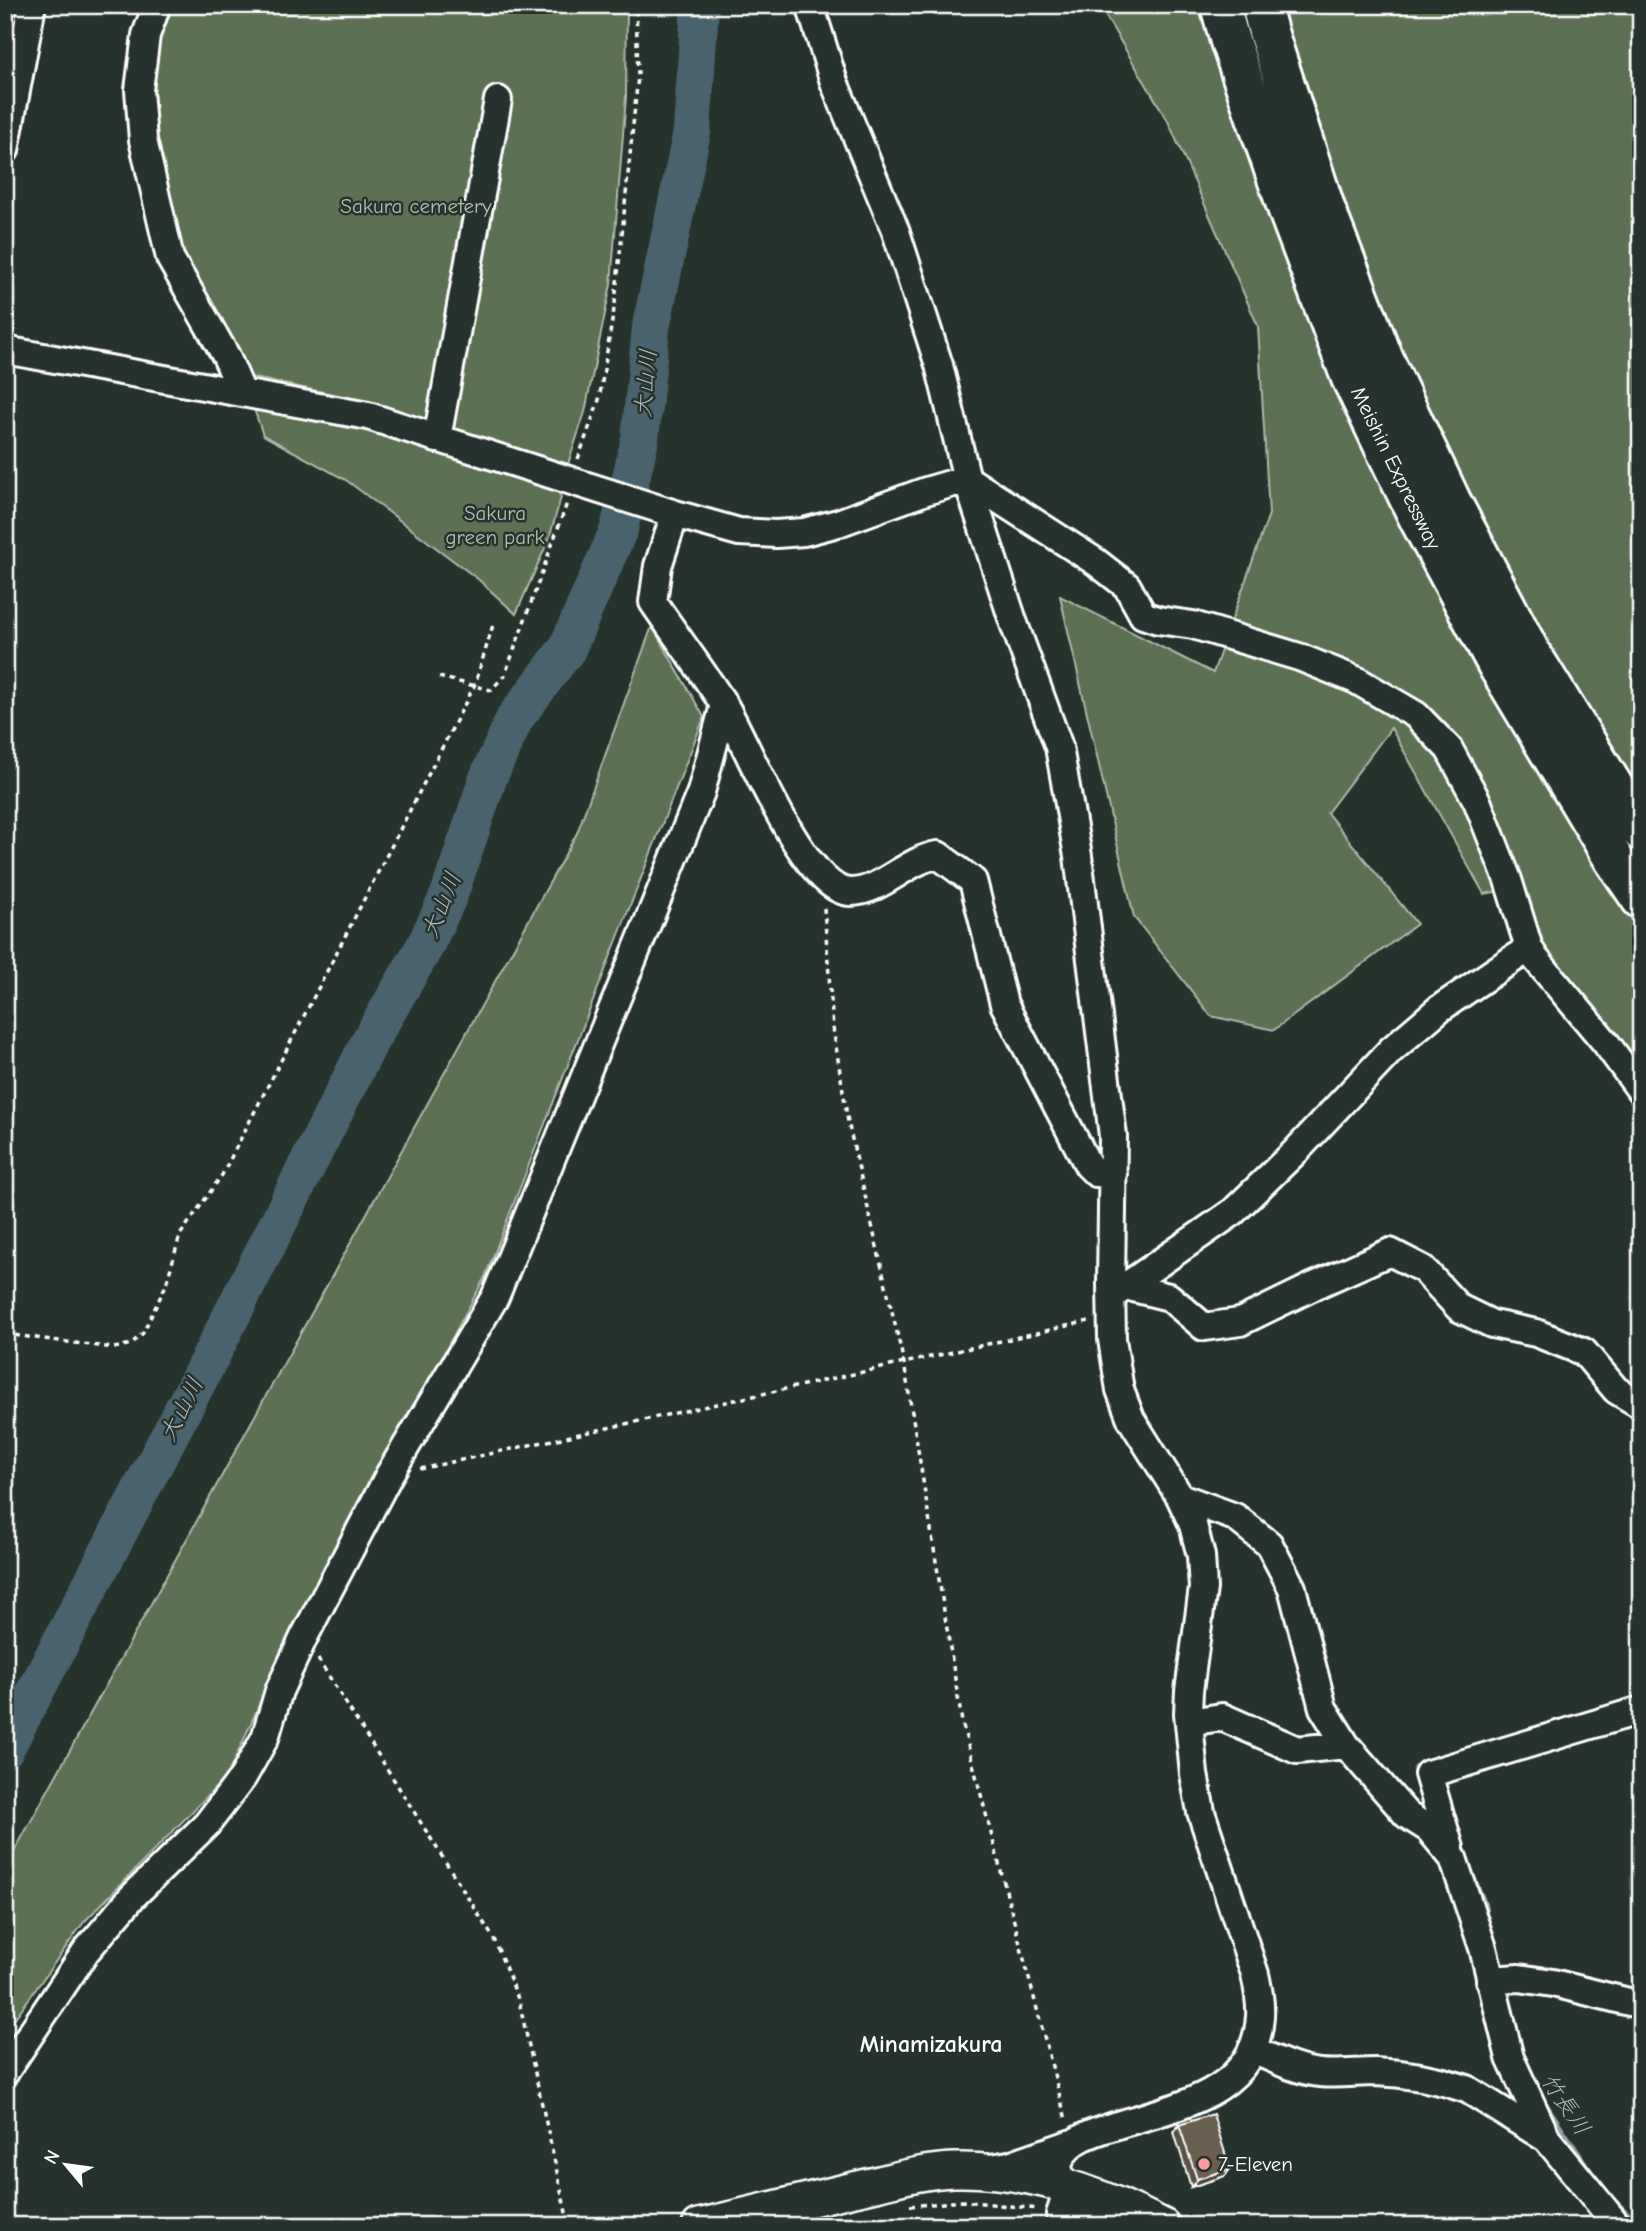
<svg xmlns="http://www.w3.org/2000/svg" width="1646" height="2231" viewBox="0 0 1646 2231" font-family="'Comic Neue','Klee One',sans-serif">
	<style>
		.green { fill: #5b7053; stroke: #adb8a9; stroke-width: 2 }
		.lines { fill: none; stroke-linecap: round; stroke-linejoin: round }
		.stream { stroke: #92a2a8; stroke-width: 6 }
		.river { stroke: #49646e; stroke-width: 38 }
		.minor-casing { stroke: #fff; stroke-width: 32 }
		.major-casing { stroke: #fff; stroke-width: 38 }
		.highway-casing { stroke: #fff; stroke-width: 44 }
		.path { stroke: #fff; stroke-width: 3.5; stroke-dasharray: 5 5; stroke-linecap: butt }
		.minor { stroke: #26332d; stroke-width: 26 }
		.major { stroke: #26332d; stroke-width: 33 }
		.highway { stroke: #26332d; stroke-width: 38 }
		.wall { fill: #595245; stroke: #fff; stroke-width: 2 }
		.shaded-wall { fill: #484238; stroke: #fff; stroke-width: 2 }
		.building { fill: #675f50; stroke: #fff; stroke-width: 2 }
		.poi-dot { fill: #ff9aa2; stroke: #26332d; stroke-width: 2.5 }
		.labels { text-anchor: middle; stroke-width: 5; stroke-linejoin: round; paint-order: stroke }
		.park-label { font-size: 21px; fill: #b5bfb2; stroke: #26332d }
		.street-label { font-size: 21px; fill: #fff; stroke: #26332d }
		.poi-label { font-size: 21px; fill: #fff; stroke: #26332d; text-anchor: start }
		.water-label { font-size: 23px; font-style: italic; fill: #adb9be; stroke: #26332d }
		.quarter-label { font-size: 24px; font-weight: bold; fill: #fff; stroke: #26332d }
	</style>
	<rect width="100%" height="100%" fill="#26332d"/>
	<filter id="ink" filterUnits="userSpaceOnUse"><feTurbulence type="fractalNoise" baseFrequency=".0143" numOctaves="2"/><feDisplacementMap in="SourceGraphic" scale="14" xChannelSelector="R" yChannelSelector="G"/><feConvolveMatrix kernelMatrix="1 2 1 2 8 2 1 2 1" color-interpolation-filters="sRGB"/></filter>
	<g filter="url(#ink)">
		<path class="green" d="M168,5h459l-1,92 -15,187 -26,128 -17,52 -206,-64 -112,-23 -72,-124 -19,-101 -8,-54 5,-55z
			M1099,5h542v1071l-101,-127 -21,-61 -35,6 -93,-166 -64,85 90,111 -143,106 -63,-14 -77,-99 -74,-321 153,77 56,-159 -11,-188 -90,-205z
			M254,409l111,18 188,59 8,11 -12,42 -33,75 -37,-34 -133,-100 -83,-45z
			M652,626l52,91 -219,560 -205,381 -52,117 -144,147 -79,110v-164l572,-1035z"/>
		<g class="lines">
			<path class="stream" d="M1471,1873l13,30 3,20
				M1543,2101l50,75
				M1614,2201l26,25"/>
			<path class="river" d="M5,1749l207,-395 159,-315 54,-93 24,-51 39,-117 27,-60 52,-69 52,-120 21,-90 11,-112 41,-195 8,-127"/>
			<g class="minor-casing">
				<path id="minor" d="M157,5l-11,30 -7,55 4,50 27,118 56,98 16,37
					M810,5l24,77 62,150 43,133 28,114 46,142 46,126 19,109 35,280 -2,148 1,55 4,26 4,25 11,29 49,78 13,28 8,31 2,32 -14,103 -1,22 6,61 7,38 54,162c3,14 6,28 5,42 -4,79 -86,91 -146,110 -18,6 -39,11 -50,27 -12,18 -1,20 1,35 1,8 -2,18 -5,26l33,12
					M5,150l27,-145
					M5,350l363,66 307,98 64,18 37,2 28,-2 34,-9 88,-32 41,-12 129,83 31,24 16,29 15,5 35,5 106,32 57,23 60,35 33,34 28,52 31,79 21,68 6,10 71,85 35,48
					M437,439l61,-339
					M675,514l-17,52 -5,36c23,34 48,67 70,101 23,37 81,189 128,189 30,0 57,-33 87,-37l35,26 31,123 84,161 8,8 17,1
					M1125,1286l44,11 35,30 36,-5 74,-36 76,-34 33,17 36,39 33,16 44,9 48,19 32,38 25,15
					M1116,1293l117,-81 63,-61 95,-101 48,-41 90,-61
					M1180,1497l55,20 34,27 23,44 31,120 23,37 61,70 22,14 24,29 30,90 27,110 37,81 71,87
					M1189,1722l33,-5 75,33 49,-5
					M1450,1848l-22,-74 213,-64
					M1490,1980l29,-2 34,5 88,22
					M1253,2050c21,9 44,21 67,23 18,2 37,-1 55,-1 32,1 62,7 92,17l80,50
					M5,2072l81,-121 46,-54 75,-73 36,-47 22,-39 14,-47 25,-54 85,-162 106,-178 206,-505 23,-87
					M990,2168l19,-3 63,-22"/>
			</g>
			<g class="major-casing">
				<path id="major" d="M699,2226c52,-12 103,-25 155,-37 33,-7 66,-18 100,-19 72,-2 145,23 209,56"/>
			</g>
			<g class="highway-casing">
				<path id="highway" d="M1220,5l10,36 60,175 61,162 68,141 80,149 114,190 28,41
					M1261,5l7,27 58,179 58,149 67,141 78,149 112,181"/>
			</g>
			<path class="path" d="M578,459l21,-59 16,-97 23,-227 -2,-71
				M439,677l52,13 14,-15 62,-172
				M824,908l9,120 15,94 56,241 58,359 104,398
				M5,1334l109,14 17,-4 12,-11 23,-48 14,-50 42,-60 253,-491 18,-59
				M420,1469l484,-106 185,-42
				M318,1659l176,280 25,62 50,225
				M910,2206l53,-5 75,8"/>
			<use href="#minor" class="minor"/>
			<use href="#major" class="major"/>
			<use href="#highway" class="highway"/>
		</g>
		<path class="wall" d="M1179,2125l51,44 -5,7 -34,11 -17,-55z"/>
		<path class="shaded-wall" d="M1230,2169l-5,7 -34,11 6,-8z"/>
		<path class="building" d="M1213,2114l17,55 -33,10 -18,-54z"/>
	</g>
	<circle class="poi-dot" cx="1204" cy="2164" r="7"/>
	<g class="labels">
		<g class="park-label">
			<text x="416" y="213">Sakura cemetery</text>
			<text x="495" y="520">Sakura<tspan x="495" dy="24">green park</tspan></text>
		</g>
		<g class="street-label">
			<text transform="translate(1396 468) rotate(64)" y="7">Meishin Expressway</text>
		</g>
		<g class="poi-label">
			<text x="1218" y="2171">7-Eleven</text>
		</g>
		<g class="water-label">
			<text transform="translate(645 383) rotate(-85)" y="8">大山川</text>
			<text transform="translate(441 905) rotate(-68)" y="8">大山川</text>
			<text transform="translate(181 1409) rotate(-63)" y="8">大山川</text>
			<text transform="translate(1566 2104) rotate(56)" y="8">竹長川</text>
		</g>
		<g class="quarter-label">
			<text x="931" y="2052">Minamizakura</text>
		</g>
	</g>
	<rect width="1646" height="2231" fill="none" stroke="#26332d" stroke-width="28"/>
	<rect x="14" y="14" width="1618" height="2203" fill="none" stroke="#fff" stroke-width="2.5" filter="url(#ink)"/>
	<g transform="translate(66 2165) rotate(299)" stroke="#26332d" stroke-width="5" paint-order="stroke">
	<path d="M0-5L12 26L0 18L-12 26Z" fill="#ffffff"/>
	<text y="-10" font-size="19" font-weight="bold" text-anchor="middle" fill="#ffffff">N</text>
	</g>
</svg>
